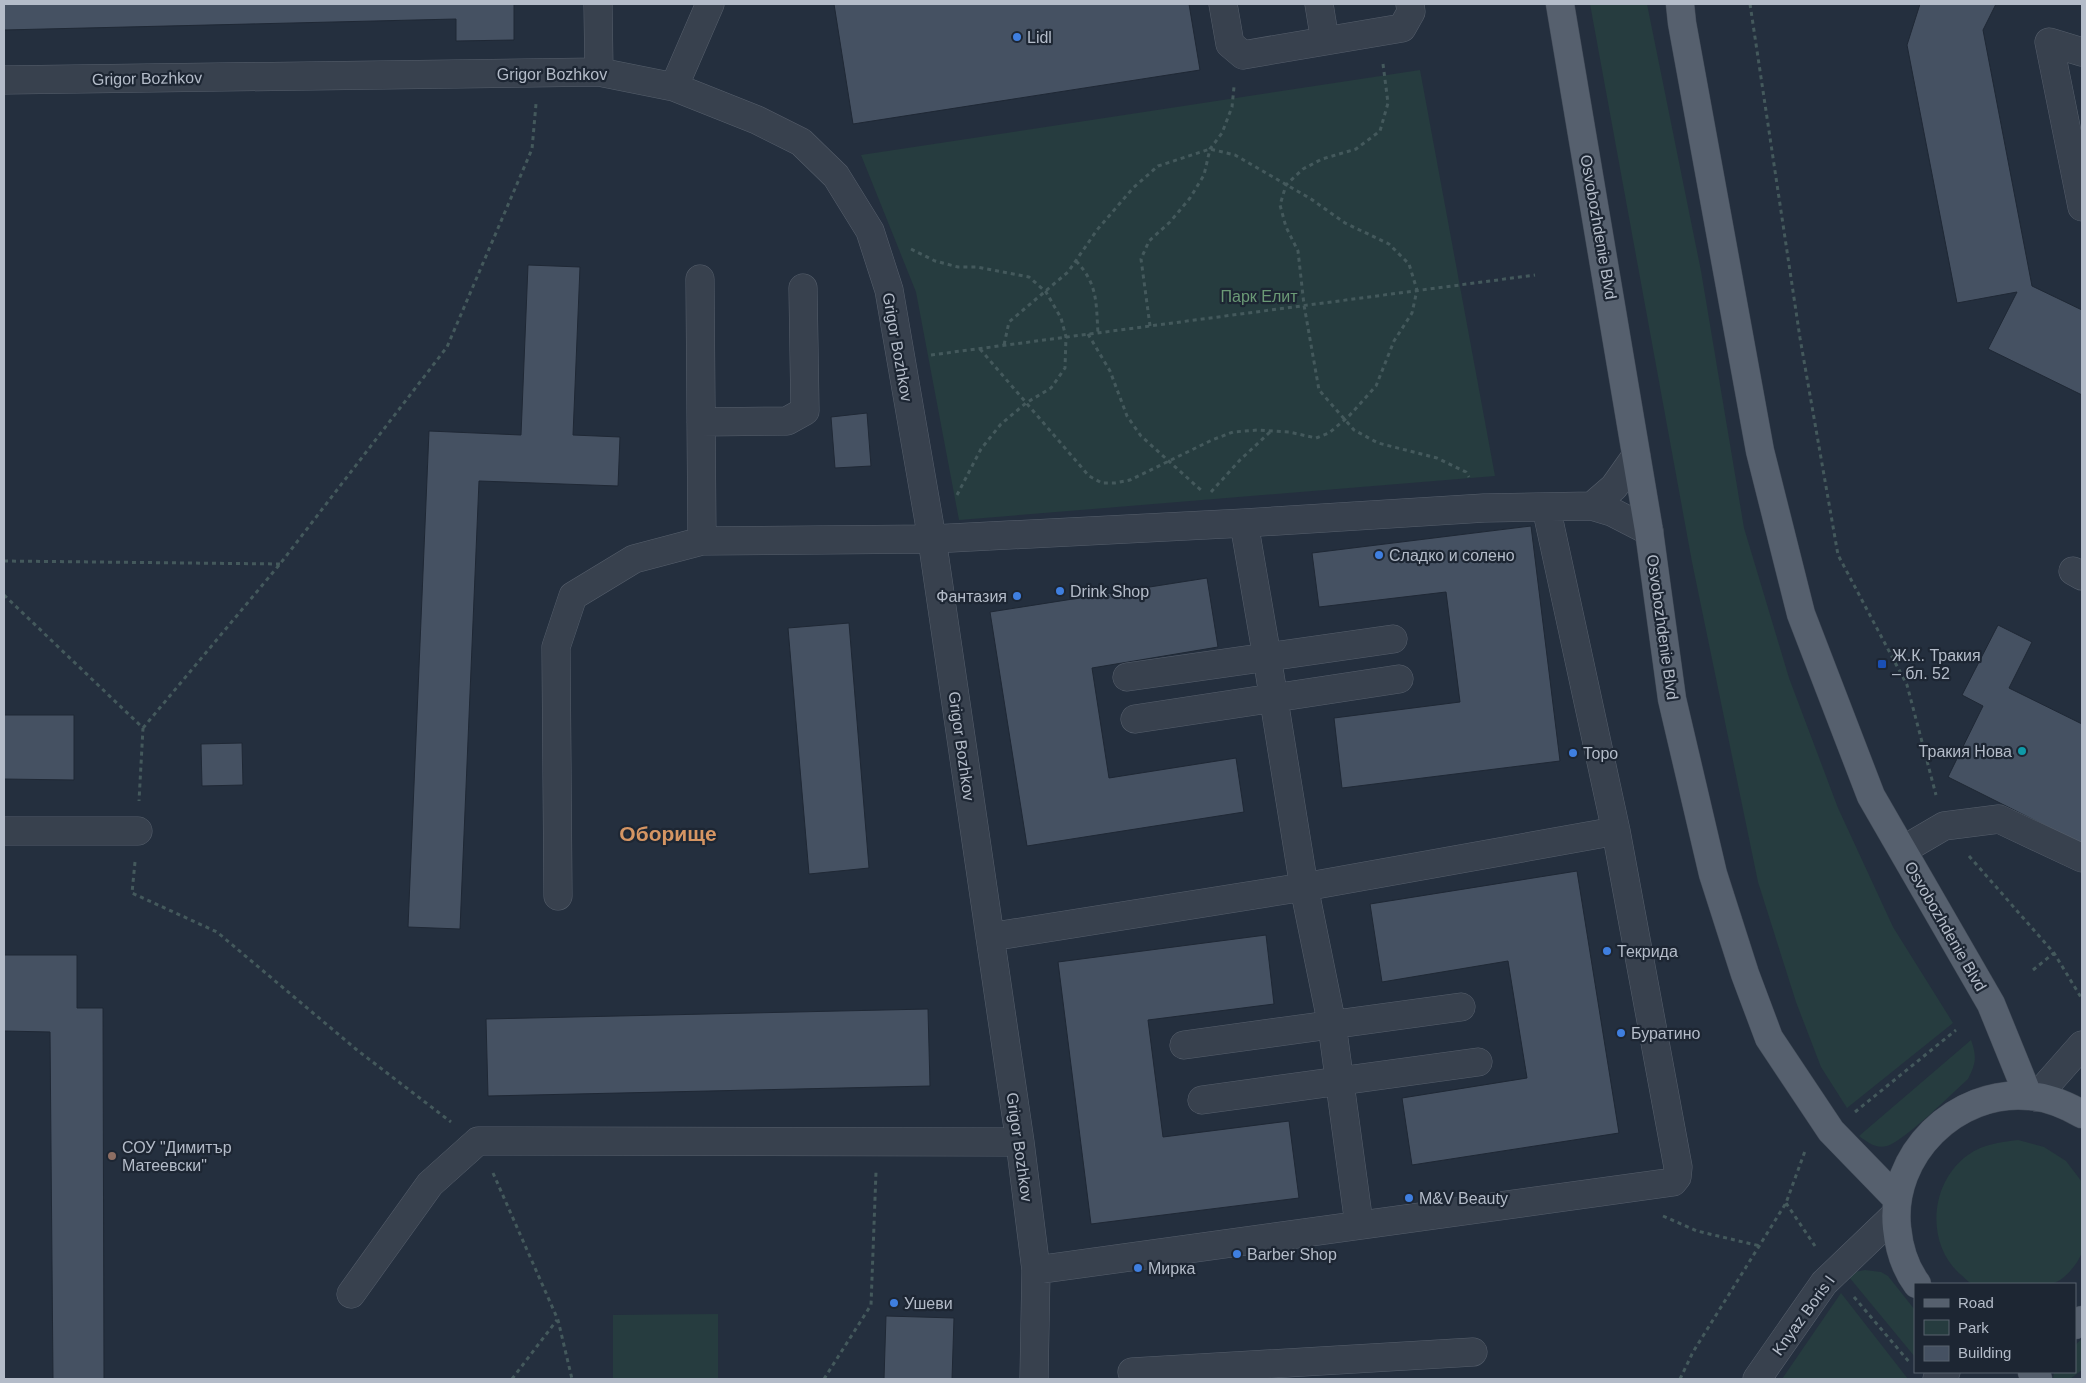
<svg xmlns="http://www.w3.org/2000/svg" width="2086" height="1383" viewBox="0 0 2086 1383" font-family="Helvetica,sans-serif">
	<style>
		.green { fill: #263c3f }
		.building { fill: #455162; stroke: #1f2835 }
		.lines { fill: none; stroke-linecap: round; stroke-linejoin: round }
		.minor-casing { stroke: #565f6c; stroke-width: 29 }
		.major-casing { stroke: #414a57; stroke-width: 29 }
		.path { stroke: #44595c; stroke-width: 3; stroke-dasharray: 4 4; stroke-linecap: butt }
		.minor { stroke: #38414e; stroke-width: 28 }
		.major { stroke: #56606e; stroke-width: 28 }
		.shop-dot { fill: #3f7fe0; stroke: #1d2633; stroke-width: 2 }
		.transit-dot { fill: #1a4fb4; stroke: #1d2633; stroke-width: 2 }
		.culture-dot { fill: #0f9aa8; stroke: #1d2633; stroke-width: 2 }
		.education-dot { fill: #8d6e63; stroke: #1d2633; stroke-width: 2 }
		.labels { text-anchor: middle; stroke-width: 4.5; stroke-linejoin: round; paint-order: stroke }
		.poi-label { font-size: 16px; fill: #b4bcc9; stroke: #1d2633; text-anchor: start }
		.street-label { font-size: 16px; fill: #b4bcc9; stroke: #1d2633 }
		.park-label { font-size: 16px; fill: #6b9a76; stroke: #1d2633 }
		.district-label { font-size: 21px; font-weight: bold; fill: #d59563; stroke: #1d2633 }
	</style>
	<rect width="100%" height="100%" fill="#242f3e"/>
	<path class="green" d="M1590,4h57l54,267 43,257 45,150 49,130 55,119 60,96 -106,85 -26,-41 -25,-65 -38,-120 -66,-320z
		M1420,70l75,406 -536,44 -43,-228 -55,-137z
		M1971,1040c6,17 5,23 -3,39 -17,15 -62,61 -81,67 -11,3 -20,-4 -28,-10z
		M2018,1140l26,7 22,14 16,21v70c-4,12 -18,29 -31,32 -6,2 -15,0 -22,0 -12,0 -49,3 -57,0 -4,-2 -8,-7 -12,-10 -35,-31 -30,-92 8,-119 15,-11 33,-13 50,-15z
		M1865,1270l16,2 7,4 27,34v47l-66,-80 6,-5z
		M1841,1293l67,86h-126z
		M718,1314v65h-105v-64z
		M2082,1339v31l-12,9h-17l1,-7h21v-27z"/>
	<path class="building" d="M4,4h510v36l-58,1v-22l-452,11z
		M834,4h355l11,66 -347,54z
		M1920,4h76l-13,26 49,256 50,24v85l-94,-46 29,-57 -60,11 -50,-258z
		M528,265l52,2 -7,168 47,2 -2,49 -139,-5 -19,448 -52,-2 21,-496 92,4z
		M867,413l4,53 -36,2 -4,-51z
		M1531,526l29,235 -218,27 -8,-70 126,-16 -14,-110 -127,15 -7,-54z
		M1207,578l11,69 -126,21 17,110 127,-20 8,54 -217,34 -37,-234z
		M849,623l20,245 -60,6 -21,-246z
		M1998,625l34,17 -23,46 73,36v120l-134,-67 35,-71 -21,-11z
		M4,715h70v65l-70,-1z
		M242,743l1,42 -41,1 -1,-42z
		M1577,871l42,262 -207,32 -10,-67 125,-20 -19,-117 -126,21 -12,-78z
		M1266,935l8,69 -126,16 15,117 126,-16 10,77 -208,26 -33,-262z
		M4,955h73v53h26l1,371h-51l-3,-347 -46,-1z
		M928,1009l2,77 -442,10 -2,-77z
		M886,1316l68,2 -2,61h-68z"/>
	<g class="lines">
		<g class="minor-casing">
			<path id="minor" d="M598,4l1,68
				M1223,4l7,40 13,11 159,-27 9,-16 -1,-8
				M1319,4l6,37
				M2082,52l-33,-10 33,165
				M4,80l595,-8 75,15 83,33 44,22 35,34 34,55 19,59 43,249 88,603 16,128 -2,109
				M674,87l36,-83
				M700,279l2,262
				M701,422l86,-1 18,-10 -2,-123
				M1592,506l22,-19 22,-31
				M1244,523l23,134 37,230 28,138 27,199
				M2073,571l9,5
				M1127,677l266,-38
				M1135,719l264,-40
				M4,831h134
				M1903,850l41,-24 55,-7 83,39
				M558,896l-2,-249 17,-51 61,-37 68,-18 230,-2 312,-16 240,-15 108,-2 20,6 37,19
				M990,937l314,-50 312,-56
				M1184,1045l277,-38
				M2036,1097l46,-52
				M1202,1100l276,-38
				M1036,1270l637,-88 4,-5 1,-10 -62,-336 -70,-324
				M351,1294l79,-110 48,-43 542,1
				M1132,1372l341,-20
				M1757,1379l67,-96 72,-69
				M1937,1379l9,-7"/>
		</g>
		<g class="major-casing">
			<path id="major" d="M1560,4l89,527 23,168 41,175 32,100 24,64 62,93 66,68
				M1680,4l2,19 78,428 41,163 70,182 120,208 37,91
				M1917,1284c-12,-16 -18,-36 -20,-56 -8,-73 59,-139 132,-132 19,1 37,9 53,18
				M2075,1325l7,-5
				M2032,1372l6,7"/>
		</g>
		<path class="path" d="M1750,4l50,334 38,217 69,130 29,110
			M1383,64l5,39 -8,28 -24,18 -34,10 -19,10 -17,16 -6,20 6,22 12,24 6,54 15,85 35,40 24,13 59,15 29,14 3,5
			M911,249l24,12 23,6h19l52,10 17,15 15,26 5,19 -1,31 -14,20 -25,15 -25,21 -20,25 -24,46
			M1076,261c22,23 20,42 22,72
			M1150,326l-9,-67 8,-18 21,-19 20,-24 14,-23 6,-26 12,-16 10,-26 2,-20
			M1088,334l22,37 17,45 14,20 62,56
			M980,349l109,127 13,7h13l15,-3 82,-40 21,-8 25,-2 31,2 27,6 13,-5 20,-17 27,-30 18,-45 18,-28 5,-23 -8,-26 -20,-20 -44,-21 -34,-24 -76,-44 -25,-6 -52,17 -25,22 -36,42 -29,42 -59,50 -5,23
			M931,355l604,-80
			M1211,492l29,-32 30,-28
			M4,561l276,3
			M4,595l139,133 -4,73
			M143,728l137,-164 167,-217 85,-198 4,-45
			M1969,856l85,97 28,46
			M135,862l-3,31 85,39 140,118 94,72
			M2033,970l21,-17
			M1855,1112l101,-82
			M493,1173l65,147 14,59
			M1786,1203l29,43
			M1663,1216l34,15 63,15
			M1854,1297l56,66
			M512,1379l45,-59
			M824,1379l47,-74 5,-133
			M1680,1379l13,-27 93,-149 19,-52"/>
		<use href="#minor" class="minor"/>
		<use href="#major" class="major"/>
	</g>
	<g class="shop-dot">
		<circle cx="1017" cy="37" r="5"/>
		<circle cx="1379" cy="555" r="5"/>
		<circle cx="1060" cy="591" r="5"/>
		<circle cx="1017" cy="596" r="5"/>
		<circle cx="1573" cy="753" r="5"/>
		<circle cx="1607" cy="951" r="5"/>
		<circle cx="1621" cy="1033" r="5"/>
		<circle cx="1409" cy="1198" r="5"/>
		<circle cx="1237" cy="1254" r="5"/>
		<circle cx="1138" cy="1268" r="5"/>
		<circle cx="894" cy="1303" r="5"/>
	</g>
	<rect class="transit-dot" x="1877" y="659" width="10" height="10" rx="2.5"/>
	<circle class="culture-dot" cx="2022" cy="751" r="5"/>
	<circle class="education-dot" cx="112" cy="1156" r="5"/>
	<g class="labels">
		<g class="poi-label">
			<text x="1027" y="43">Lidl</text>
			<text x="1389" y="561">Сладко и солено</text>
			<text x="1070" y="597">Drink Shop</text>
			<text x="1007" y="602" text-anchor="end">Фантазия</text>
			<text x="1892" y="661">Ж.К. Тракия<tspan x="1892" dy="18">– бл. 52</tspan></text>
			<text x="2012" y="757" text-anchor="end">Тракия Нова</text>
			<text x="1583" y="759">Торо</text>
			<text x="1617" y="957">Текрида</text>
			<text x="1631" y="1039">Буратино</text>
			<text x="122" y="1153">СОУ "Димитър<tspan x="122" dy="18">Матеевски"</tspan></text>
			<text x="1419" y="1204">M&amp;V Beauty</text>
			<text x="1247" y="1260">Barber Shop</text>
			<text x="1148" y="1274">Мирка</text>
			<text x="904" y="1309">Ушеви</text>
		</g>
		<g class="street-label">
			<text x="552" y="80">Grigor Bozhkov</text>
			<text transform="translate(147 78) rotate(-1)" y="6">Grigor Bozhkov</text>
			<text transform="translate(1599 227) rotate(80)" y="6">Osvobozhdenie Blvd</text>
			<text transform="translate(898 347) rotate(80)" y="6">Grigor Bozhkov</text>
			<text transform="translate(1663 627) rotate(82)" y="6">Osvobozhdenie Blvd</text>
			<text transform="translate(962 746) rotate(82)" y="6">Grigor Bozhkov</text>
			<text transform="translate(1946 926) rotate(60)" y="6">Osvobozhdenie Blvd</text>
			<text transform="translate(1020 1147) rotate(82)" y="6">Grigor Bozhkov</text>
			<text transform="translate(1803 1315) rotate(-54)" y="6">Knyaz Boris I</text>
		</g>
		<g class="park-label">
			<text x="1259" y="302">Парк Елит</text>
		</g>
		<g class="district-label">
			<text x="668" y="841">Оборище</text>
		</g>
	</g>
	<rect width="2086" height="1383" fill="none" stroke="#b4bcc9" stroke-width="10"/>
	<rect x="1914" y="1283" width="162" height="90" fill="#1d2633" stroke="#59626f"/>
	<rect x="1924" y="1299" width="25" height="8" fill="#56606e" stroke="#59626f"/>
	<text x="1958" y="1308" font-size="15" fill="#b4bcc9">Road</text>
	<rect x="1924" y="1320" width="25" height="15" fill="#263c3f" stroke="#59626f"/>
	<text x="1958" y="1333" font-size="15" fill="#b4bcc9">Park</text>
	<rect x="1924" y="1346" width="25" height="15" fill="#455162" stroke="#59626f"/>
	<text x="1958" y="1358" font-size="15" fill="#b4bcc9">Building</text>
</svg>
